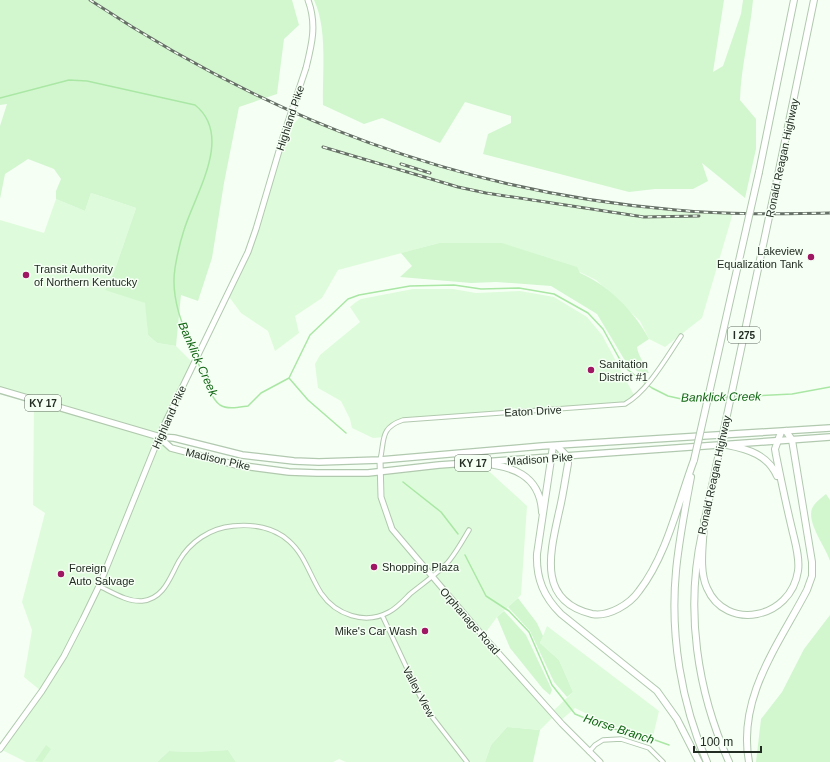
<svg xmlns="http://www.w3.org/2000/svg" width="830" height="762" viewBox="0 0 830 762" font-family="Helvetica,sans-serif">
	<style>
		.built { fill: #defcdb }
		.green { fill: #d2f7cf }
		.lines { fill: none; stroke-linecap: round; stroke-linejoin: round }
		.stream { stroke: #aae7a5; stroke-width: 1.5 }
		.street-casing { stroke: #b1c9af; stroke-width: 5.5 }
		.secondary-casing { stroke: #b1c9af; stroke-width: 7 }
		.primary-casing { stroke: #b1c9af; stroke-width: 8 }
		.highway-casing { stroke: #b1c9af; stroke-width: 8 }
		.street { stroke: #fff; stroke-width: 3.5 }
		.secondary { stroke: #fff; stroke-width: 5 }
		.primary { stroke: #fff; stroke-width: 5.5 }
		.highway { stroke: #fff; stroke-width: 6 }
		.rail-casing { stroke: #677066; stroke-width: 3 }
		.rail { stroke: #f5fff4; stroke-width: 1.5; stroke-dasharray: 4.5; stroke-linecap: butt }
		.secondary-bridge-casing { stroke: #b1c9af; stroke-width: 7; stroke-linecap: butt }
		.highway-bridge-casing { stroke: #b1c9af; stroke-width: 8; stroke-linecap: butt }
		.secondary-bridge { stroke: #fff; stroke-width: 5 }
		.highway-bridge { stroke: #fff; stroke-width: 6 }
		.poi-dot { fill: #9f1663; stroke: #f5fff4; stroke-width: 1.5 }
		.labels { text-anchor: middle; stroke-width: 3; stroke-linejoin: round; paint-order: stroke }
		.shield { fill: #f5fff4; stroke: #626b61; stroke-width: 1 }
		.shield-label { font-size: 10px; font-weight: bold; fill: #232c22 }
		.street-label { font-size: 11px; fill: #232c22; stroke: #f5fff4 }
		.poi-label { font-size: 11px; fill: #232c22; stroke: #f5fff4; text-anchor: start }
		.water-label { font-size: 12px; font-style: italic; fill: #106512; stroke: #f5fff4 }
	</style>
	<rect width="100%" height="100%" fill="#f5fff4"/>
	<path class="built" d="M300,117l109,40 90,26 52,11 79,12 103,7 -31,105 -37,29 -16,-8 -9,-18 -44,-41 -41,-20 -116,-17 -101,27 -16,28 -27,18 4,17 -24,18 -7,-20 -27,-18 -14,-19 21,-42 36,-118z
		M91,193l45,15 -22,64 -9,17 41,14 2,32 9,8 19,3 18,18 -34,73 11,11 89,21 107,4 113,-10 47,43 -6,89 -24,22 -14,19 69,76 21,-20 -14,-32 -19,-17 7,-17 112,85 -6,25 -44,-11 -34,-17 -15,13 -5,-6 -15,15 -33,-3 -16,18 -6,17h-139l-7,-3 -6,3h-97l-8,-12 -35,2 -24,-1 -12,11h-131l-26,-13 41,-58 -17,-14 8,-47 -10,-28 23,-89 -12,-8 1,-104 -34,-11v-170l44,13 12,-34 29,12z
		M413,289h40l23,4 44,-2 34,6 33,20 15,18 33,62 -10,7 -229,18 -12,15 -11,1 -21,-10 -2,-9 -9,-18 -23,-13 -3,-24 5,-9 40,-33 -10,-15 6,-5 5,-3z"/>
	<path class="green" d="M0,0h292l7,25 -15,14 -7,55 -38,13 -15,76 -12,75 -14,43 -17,-6 -5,51 -19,-3 -9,-8 -3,-32 -40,-13 9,-18 22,-64 -45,-15 -6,18 -29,-12v-8l5,-12 -7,-10 -26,-10 -23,15 -5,25v-73l7,-22 -7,1z
		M314,0h410l-11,72 10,-6 18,-52 2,-14h10c-3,34 -12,66 -13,100l16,19v30l-11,49 -43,-35 6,18 -15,8h-38l-26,3 -146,-38 5,-20 23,-11v-7l-46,-14 -25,41 -58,-25 -18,6 -41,-19c-1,-31 5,-76 -9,-105z
		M439,243h63l75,24 3,6c28,12 55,39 69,66l-12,8c1,9 8,17 12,26h-10l-15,-14 -27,-45 -46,-28 -55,-4 -25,1 -71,-6 12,-11 -11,-13z
		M826,494l4,6v61c-4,-14 -27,-42 -16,-56 3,-4 8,-8 12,-11z
		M518,598l19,25 6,13 -3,7 19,17 14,32 -6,5 -13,-15 -24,-51 -22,-24z
		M504,611l22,24 26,55 -2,5 -7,-6 -33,-41 -13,-31z
		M830,615v147h-74l5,-43 21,-27 22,-43z
		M507,727l33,3 -7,32h-48l6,-17z
		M46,745l5,4 -9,13 -7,-1z
		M228,750l8,12h-79l12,-11 24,1z"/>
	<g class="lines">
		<path class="stream" d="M0,98l69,-18 18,1 108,24c39,31 0,89 -11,125 -4,12 -7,26 -9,38 -5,32 9,61 21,88
			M197,360c5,12 13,38 23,45 8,5 20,2 28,1l13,-13 28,-15 21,-43 38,-36 11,-4 51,-9 44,-1 27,4 38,-1 35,6 34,19 15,16 16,29 9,12 24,18 16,8 18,4 19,-1
			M289,378l19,22 38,33
			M733,397l59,-3 38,-7
			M711,398l18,-1
			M403,482l38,30 17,22
			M465,555l21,41 23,15 20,21 23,53 23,29 34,14 29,6 31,11"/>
		<g class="street-casing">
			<path id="street" d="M380,460c5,-19 -1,-32 23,-40l222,-16c23,-13 41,-46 56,-68
				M99,586c13,6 28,16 43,15 22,-2 28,-24 37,-40 11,-19 31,-33 54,-35 19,-2 41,1 56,15 16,14 21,35 32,52 15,22 44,32 68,19 8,-4 15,-12 21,-18 12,-10 30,-22 39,-33 8,-10 14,-21 20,-31
				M382,615l44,94 41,53
				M589,752l6,-7 8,-5 18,-1 28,9 14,14"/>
		</g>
		<g class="secondary-casing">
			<path id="secondary" d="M306,68c6,-24 11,-44 2,-68
				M380,460l1,37 11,32 91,107 79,88 38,38
				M0,749l42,-58 22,-35 19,-37 16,-33 65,-161 84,-173 8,-23 28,-95"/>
		</g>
		<g class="primary-casing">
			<path id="primary" d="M0,390l160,47 14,1 68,17 52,6 25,1 61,-2 162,-14 288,-18
				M160,438l11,10 65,17 53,7 28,1h51l71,-8 391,-28"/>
		</g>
		<g class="highway-casing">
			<path id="highway" d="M779,170l35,-170
				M759,172l35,-172
				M727,445c21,4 41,10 50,31
				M553,446l-16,108c-1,25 7,43 24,60l96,77 20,28 22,43
				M557,446l11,11v7c-3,16 -5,32 -9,48 -9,41 -22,89 33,102 17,3 38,-10 47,-23 28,-36 39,-88 55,-131
				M480,463c31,3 60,11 62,49
				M691,477c-6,32 -12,62 -15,94 -6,64 5,132 31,191
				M704,521c0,21 -6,47 3,67 19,44 84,31 91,-17 2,-13 -3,-29 -6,-42 -6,-25 -11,-49 -16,-74l-1,-6 6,-17
				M704,524l5,-24
				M702,533c-17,77 -5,158 27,229
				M749,762c-12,-65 30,-118 58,-172l5,-14v-14l-20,-122 -6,-9"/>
		</g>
		<use href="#street" class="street"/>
		<use href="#secondary" class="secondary"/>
		<use href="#primary" class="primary"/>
		<use href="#highway" class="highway"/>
		<g class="rail-casing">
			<path id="rail" d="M90,0c180,119 370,192 586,210 52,5 103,4 154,3
				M323,147l135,40 28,6 158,24 55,-1
				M401,164l29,9"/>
		</g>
		<use href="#rail" class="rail"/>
		<g class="secondary-bridge-casing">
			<path id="secondary-bridge" d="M284,134l22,-66"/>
		</g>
		<g class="highway-bridge-casing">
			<path id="highway-bridge" d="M694,460l65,-288
				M709,500l70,-330"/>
		</g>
		<use href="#secondary-bridge" class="secondary-bridge"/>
		<use href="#highway-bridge" class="highway-bridge"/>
	</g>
	<g class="poi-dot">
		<circle cx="811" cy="257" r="4"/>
		<circle cx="26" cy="275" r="4"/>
		<circle cx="591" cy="370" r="4"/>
		<circle cx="374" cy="567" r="4"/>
		<circle cx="61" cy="574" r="4"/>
		<circle cx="425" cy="631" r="4"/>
	</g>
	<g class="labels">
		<g class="shield">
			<rect x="728" y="327" width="32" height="16" rx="3"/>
			<rect x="25" y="395" width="36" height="16" rx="3"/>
			<rect x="455" y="455" width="36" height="16" rx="3"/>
		</g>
		<g class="shield-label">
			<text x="744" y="339">I 275</text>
			<text x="43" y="407">KY 17</text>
			<text x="473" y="467">KY 17</text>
		</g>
		<g class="street-label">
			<text transform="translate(290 118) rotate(-72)" y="4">Highland Pike</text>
			<text transform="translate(782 158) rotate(-78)" y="4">Ronald Reagan Highway</text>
			<text transform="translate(533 411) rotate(-3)" y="4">Eaton Drive</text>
			<text transform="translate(169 417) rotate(-66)" y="4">Highland Pike</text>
			<text transform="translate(218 459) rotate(13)" y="4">Madison Pike</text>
			<text transform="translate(540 459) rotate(-4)" y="4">Madison Pike</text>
			<text transform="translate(714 475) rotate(-78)" y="4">Ronald Reagan Highway</text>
			<text transform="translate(470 621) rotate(49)" y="4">Orphanage Road</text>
			<text transform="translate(419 692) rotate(62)" y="4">Valley View</text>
		</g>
		<g class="poi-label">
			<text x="803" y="255" text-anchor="end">Lakeview<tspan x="803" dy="13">Equalization Tank</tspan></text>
			<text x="34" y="273">Transit Authority<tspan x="34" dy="13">of Northern Kentucky</tspan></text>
			<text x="599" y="368">Sanitation<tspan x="599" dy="13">District #1</tspan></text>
			<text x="382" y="571">Shopping Plaza</text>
			<text x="69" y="572">Foreign<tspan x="69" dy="13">Auto Salvage</tspan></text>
			<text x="417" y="635" text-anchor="end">Mike's Car Wash</text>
		</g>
		<g class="water-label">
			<text transform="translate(198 359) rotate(66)" y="4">Banklick Creek</text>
			<text transform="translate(721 397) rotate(-1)" y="4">Banklick Creek</text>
			<text transform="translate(619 729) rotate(18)" y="4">Horse Branch</text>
		</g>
	</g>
	<path d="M694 746v6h67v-6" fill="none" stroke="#232c22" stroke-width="2"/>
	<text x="700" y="746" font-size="12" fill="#232c22" stroke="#f5fff4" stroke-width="3" paint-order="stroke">100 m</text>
</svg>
